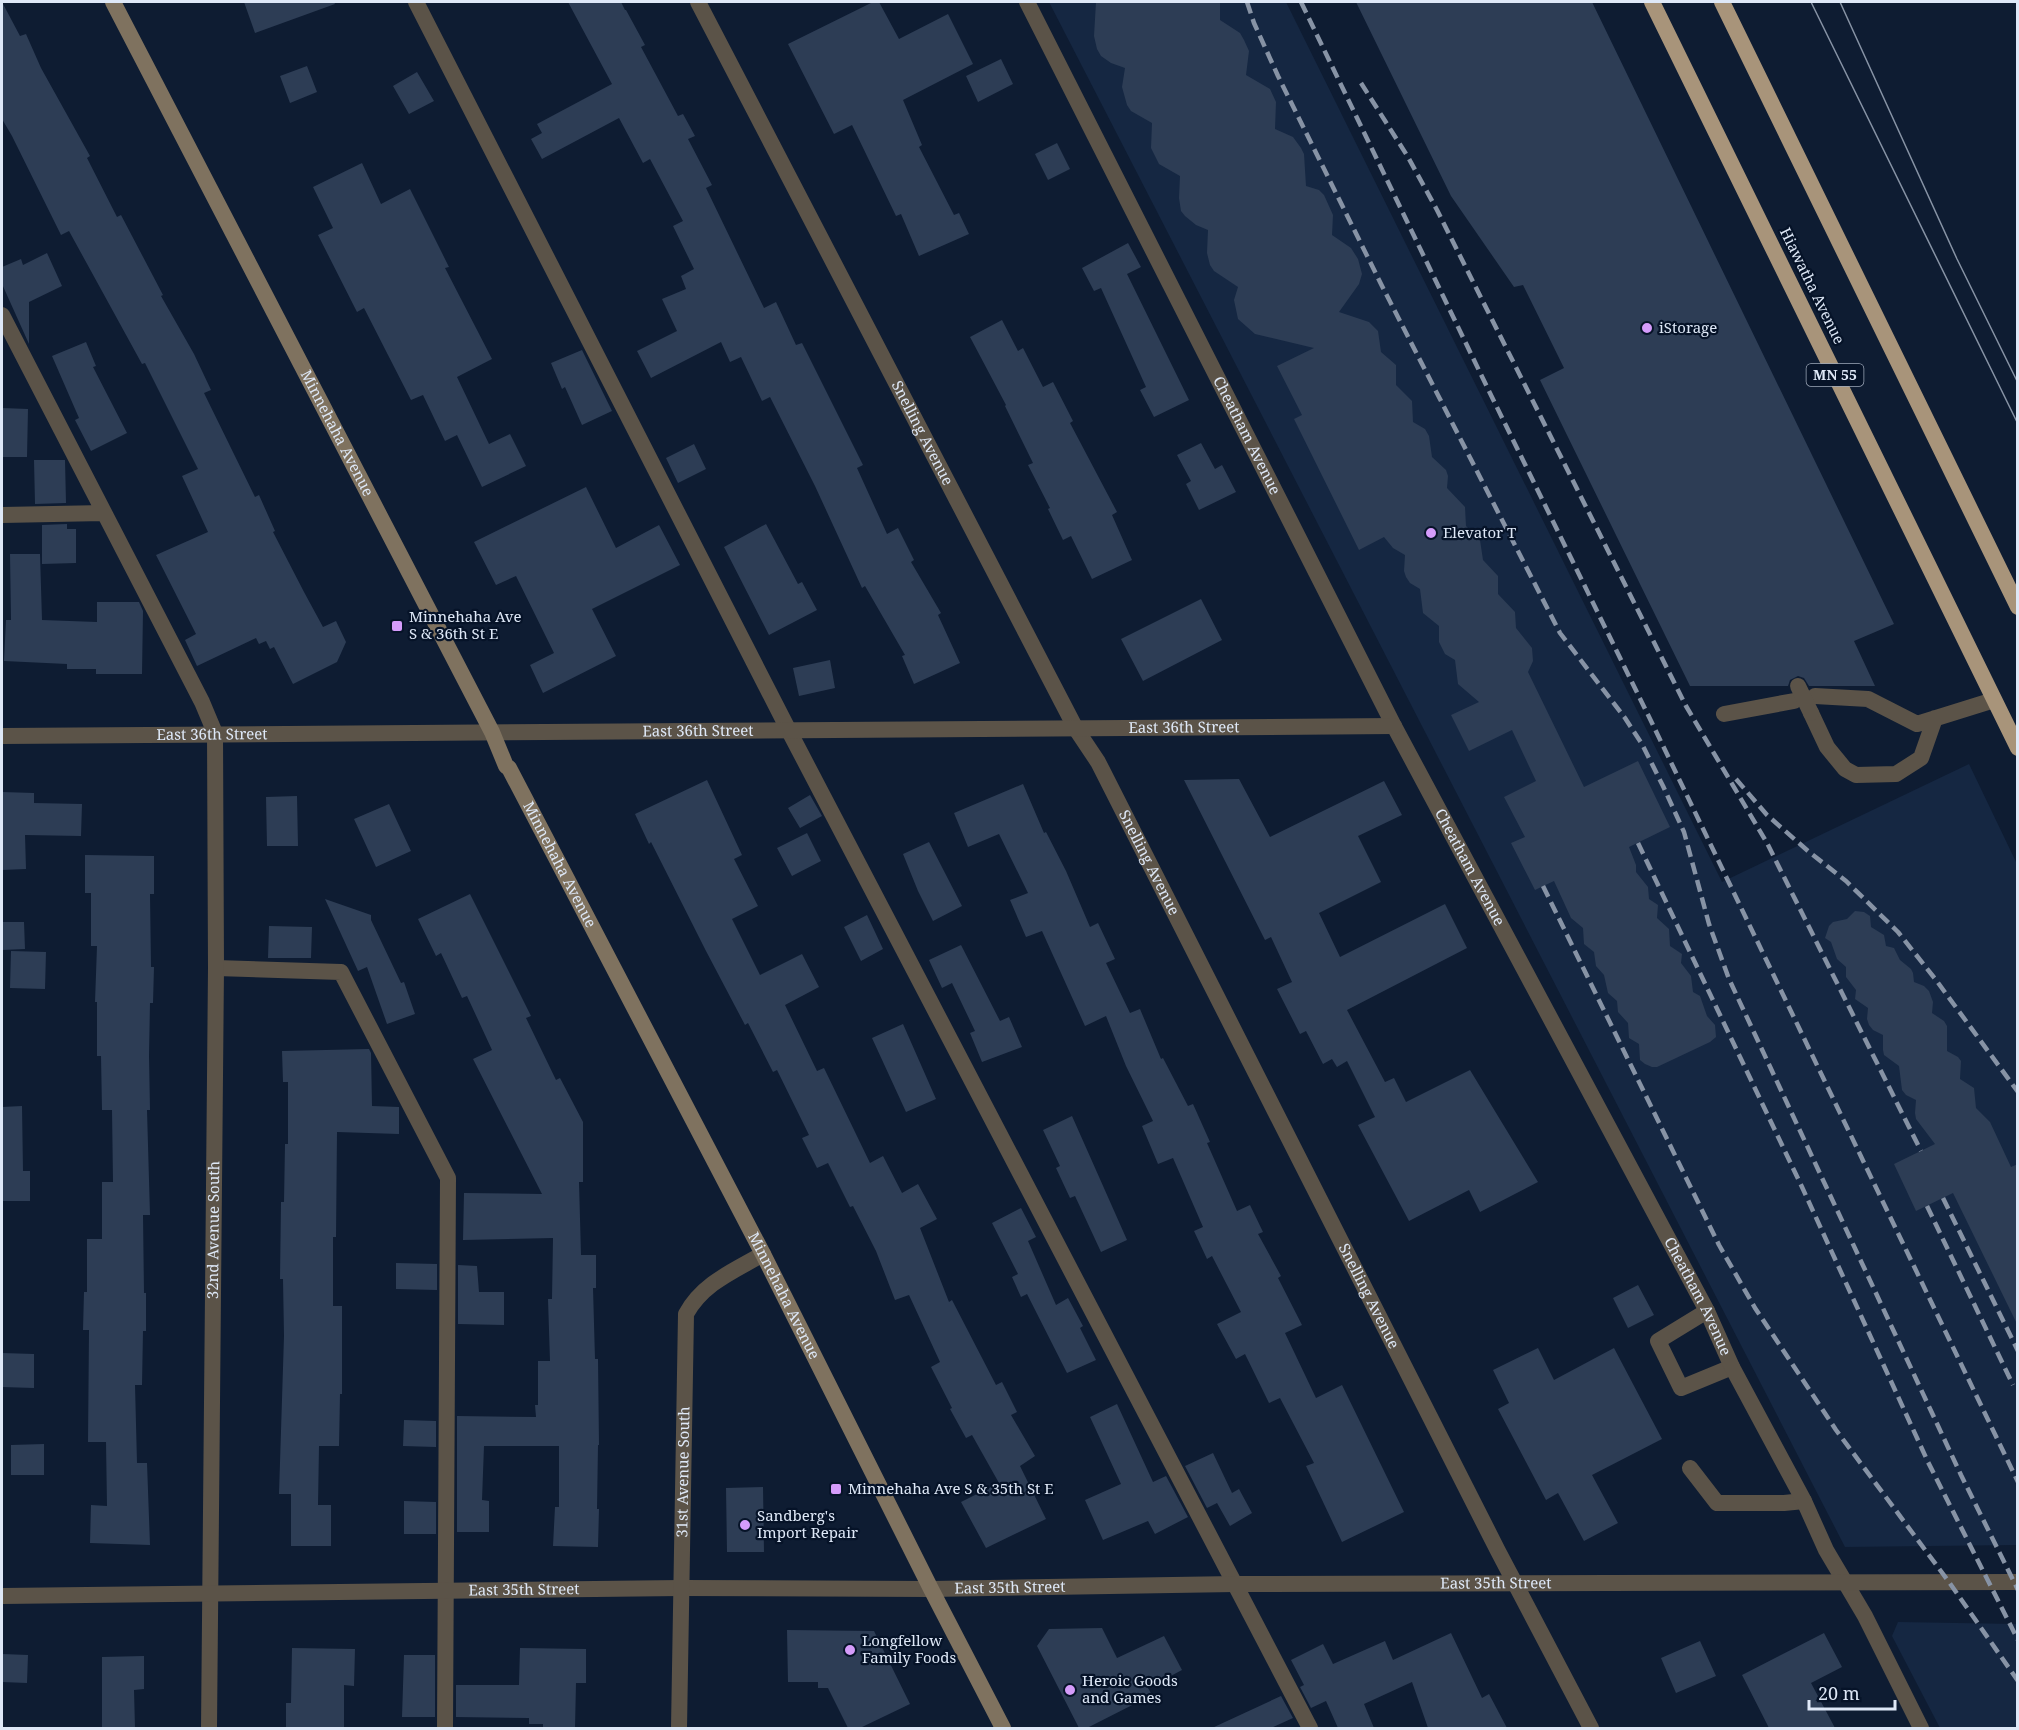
<svg xmlns="http://www.w3.org/2000/svg" width="2019" height="1730" viewBox="0 0 2019 1730" font-family="'Noto Serif',serif">
	<style>
		.built { fill: #152742 }
		.building { fill: #2d3d55 }
		.lines { fill: none; stroke-linecap: round; stroke-linejoin: round }
		.service { stroke: #5b5348; stroke-width: 16 }
		.minor { stroke: #5b5348; stroke-width: 16 }
		.tertiary { stroke: #5b5348; stroke-width: 16 }
		.secondary { stroke: #7f725f; stroke-width: 16 }
		.trunk { stroke: #a8947a; stroke-width: 16 }
		.tram { stroke: #8793a5; stroke-width: 1.5 }
		.rail { stroke: #8793a5; stroke-width: 4.5; stroke-dasharray: 12 6; stroke-linecap: butt }
		.service-bridge { stroke: #5b5348; stroke-width: 16 }
		.poi-dot { fill: #d59cfb; stroke: #061328; stroke-width: 2 }
		.labels { text-anchor: middle; stroke-width: 4.5; stroke-linejoin: round; paint-order: stroke }
		.shield { fill: #061328; stroke: #9da8b9; stroke-width: 1.5 }
		.shield-label { font-size: 14px; font-weight: bold; fill: #dee8f7 }
		.street-label { font-size: 15px; fill: #dee8f7; stroke: #061328 }
		.poi-label { font-size: 15px; fill: #dee8f7; stroke: #061328; text-anchor: start }
	</style>
	<rect width="100%" height="100%" fill="#0e1c32"/>
	<path class="built" d="M1049,2h237l436,880 247,-118 48,100v681l-172,2z
		M1898,1622l119,2v104h-77l-48,-92z"/>
	<path class="building" d="M2,2l18,34 6,-2 15,34 49,88 -3,2 30,59 4,-2 42,80 -2,1 33,58 17,36 -7,3 51,104 4,-2 16,36 -2,1 31,60 19,35 13,-6 10,21 -9,20 -44,22 -19,-37 -4,2 -4,-8 -7,3 -3,-6 -59,28 -12,-26 11,-6 -40,-79 52,-23 -26,-56 16,-7 -53,-106 -3,1 -73,-133 -8,4 -49,-99 -10,-17z
		M244,2h90l1,2 -80,29z
		M568,2h53l4,8h1l19,35 -4,2 37,69 5,-2 12,22 -7,3 24,46 -6,3 58,120 12,-6 20,43 6,-2 61,122 -6,3 30,66 11,-6 16,32 -3,2 30,51 -3,2 22,48 -46,21 -12,-28 3,-1 -40,-69 -3,2 -47,-102 -45,-89 -8,4 -21,-44 -11,5 -9,-20 -70,36 -14,-27 40,-20 -15,-32 24,-10 -5,-13 13,-7 -21,-43 10,-5 -33,-62 -7,4 -24,-45 -77,41 -11,-20 11,-6 -5,-9 75,-40z
		M873,2h6l20,37 49,-25 25,50 -70,36 19,45 -3,2 35,68 5,-2 10,21 -50,22 -18,-42 -5,2 -44,-91 -18,9 -46,-90z
		M1096,2h124v18l20,13 4,7 5,11 -3,24 24,14 6,13 -1,27 18,8 8,11 3,6 2,32 13,4 5,5 9,20 -1,20 19,13 7,11 4,15 -3,10 -20,28 30,10 9,9 3,21 15,13v20l16,16 1,21 12,7 4,7 3,21 14,13 2,6 -1,12 18,19 1,19 14,14 3,20 15,16v18l17,18 1,16 16,20 1,13 -5,11 56,115 54,-26 32,66 -41,20 7,18v7l12,15 1,12 9,6 -1,13 12,11 1,17 12,8 -1,9 10,13 2,16 7,4 7,20 8,9 1,12 -6,5 -53,25h-5l-7,-3 -5,-4 -1,-16 -10,-6 -1,-15 -10,-11 -1,-11 -9,-8 -4,-18 -8,-9 -2,-14 -10,-8 -1,-16 -12,-10 -17,-37 -19,9 -24,-47 14,-6 -21,-40 32,-16 -24,-51 -43,21 -18,-36 28,-13 -21,-18 -3,-24 -10,-6 -6,-12v-16l-16,-13 -3,-24 -10,-6 -4,-6 -2,-6 1,-16 -12,-7 -9,-11 -25,13 -65,-131 8,-4 -25,-49 37,-18 -59,-14 -17,-15 -4,-19 4,-13 -24,-16 -4,-6 -3,-12 1,-23 -12,-5 -11,-9 -4,-5 -2,-13 1,-22 -21,-12 -8,-16 1,-25 -21,-12 -4,-6 -5,-18 3,-19 -14,-5 -10,-7 -4,-7 -3,-13z
		M1356,2h236l302,622 -40,17 21,45h-66l-5,-8 -6,-2 -8,4 -2,6h-98l-150,-306 24,-12 -41,-83 -9,2 -63,-91z
		M1001,59l12,25 -35,18 -12,-26z
		M307,66l10,26 -27,11 -10,-27z
		M417,72l17,29 -25,13 -16,-28z
		M1057,143l13,26 -22,11 -13,-26z
		M362,163l19,41 29,-15 39,78 -4,1 47,91 -35,18 32,67 21,-10 16,32 -44,21 -25,-52 -12,6 -22,-46 -12,5 -47,-92 -7,4 -39,-77 15,-7 -20,-41z
		M1128,243l13,24 -14,7 62,126 -35,17 -14,-27 6,-3 -45,-99 -7,3 -12,-23z
		M47,253l15,33 -33,16v42l-27,-60v-17l19,-8 2,6z
		M1002,320l16,31 5,-3 20,39 10,-5 20,39 -3,2 47,89 -5,3 20,45 -40,19 -21,-43 -8,4 -15,-31 2,-1 -22,-43 5,-2 -28,-57 1,-1 -36,-68z
		M86,342l10,24 -3,1 34,66 -36,18 -16,-31 4,-2 -27,-62z
		M582,350l30,61 -30,14 -17,-38 -3,2 -11,-26z
		M2,408l26,1 -1,48h-25z
		M1201,443l14,26 7,-4 14,27 -37,18 -13,-26 5,-3 -14,-26z
		M694,444l12,25 -28,14 -12,-25z
		M34,460h31l1,43 -31,1z
		M586,487l30,61 43,-23 21,40 -88,44 24,47 -73,37 -13,-28 24,-12 -38,-77 -20,9 -22,-43z
		M67,524v5h9v34l-34,1v-39z
		M766,524l32,60 4,-2 15,28 -48,25 -45,-88z
		M10,554h30l2,66 55,2v-20h42l4,9 -1,63h-46v-5h-29v-5l-63,-3 2,-41h5z
		M1201,599l21,41 -79,41 -22,-42z
		M830,660l5,28 -36,8 -6,-28z
		M1239,779l31,58 114,-56 18,34 -44,21 23,46 -62,31 21,44 105,-53 22,44 -120,62 38,72 9,-4 12,24 64,-32 68,112 -58,30 -11,-22 -60,31 -51,-96 17,-8 -28,-56 -10,6 -5,-8 -9,5 -17,-33 -6,3 -23,-45 15,-7 -21,-45 -6,3 -81,-160z
		M707,780l35,75 -8,4 24,47 -26,13 28,56 42,-21 17,33 -34,18 32,66 7,-3 46,95 13,-7 19,37 16,-9 19,35 -17,9 29,74 3,-2 44,85 6,-3 15,30 -6,3 24,41 -15,10 26,53 -60,29 -25,-46 38,-19 -27,-48 -6,3 -16,-29 2,-1 -21,-41 9,-5 -31,-67 -14,5 -19,-49 -23,-45 -3,1 -22,-44 -11,5 -15,-30 7,-3 -32,-65 -4,2 -25,-49 -3,2 -39,-74 -55,-109 -2,2 -14,-30z
		M1023,784l21,49 2,-1 20,39 24,56 8,-4 17,36 -9,4 24,50 10,-4 21,50 2,-1 25,48 5,-2 17,38 -3,1 30,68 13,-6 13,27 -5,2 23,42 -3,2 24,47 -17,8 31,65 26,-13 62,127 -62,30 -36,-76 8,-3 -34,-65 -11,5 -24,-49 -9,5 -19,-35 24,-12 -29,-56 -5,3 -13,-28 9,-4 -30,-69 -15,6 -16,-38 11,-5 -27,-55 -20,-50 -21,10 -43,-95 -16,6 -16,-37 18,-7 -29,-59 -31,13 -14,-34z
		M2,792l32,1v10l48,1 -1,32 -56,-1 1,34 -24,1z
		M810,795l12,21 -22,12 -12,-20z
		M297,796l1,50h-31l-1,-49z
		M389,804l22,47 -35,16 -22,-48z
		M807,833l14,28 -29,15 -15,-28z
		M929,842l33,64 -29,15 -15,-30 -15,-37z
		M85,855l69,1v38h-4l1,73h3l-1,36h-3l-1,53 1,54h-3l3,105h-7l1,78h2v38h-3l-1,54h-7l2,78h10l3,82 -60,-2 1,-38 16,1 -1,-64h-18l1,-112h-6l1,-38h3v-53h15v-57h11l-1,-72h-10l-1,-54h-4v-54h-2l2,-56h-6v-53h-6z
		M470,894l61,122 -5,2 30,62 4,-2 23,44v60h-4l2,73h15v33h-3l2,71h3l1,86h-1l-1,64h2l-1,38 -45,-1 2,-39h4v-61h-75l-2,54 7,1v31h-32v-116l79,1 -1,-12h3v-44h12l-2,-62h4l1,-61 -90,2 1,-47 78,1 -69,-135 19,-9 -25,-54 -5,2 -21,-45 -5,3 -18,-37z
		M325,899l46,16v5l30,63 3,-1 11,32 -28,10 -20,-57 -9,4z
		M1855,911l9,1 6,4 1,11 13,8 2,11 8,2 6,12 11,9 2,4 1,9 10,4 5,5 4,11 -1,11 12,8 3,5v25l11,6 3,4 -1,18 14,9 2,20 14,14 21,45 7,-3v162l-65,-133 -37,18 -22,-47 41,-20 -19,-25 -1,-6 1,-13 -10,-5 -4,-5 -3,-24 -15,-11 -1,-5v-15l-10,-5 -4,-5 -2,-6 1,-11 -13,-9 1,-9 -10,-13v-10l-9,-8 -6,-17 -6,-4 4,-12 4,-4 14,-3z
		M867,915l16,34 -22,12 -17,-34z
		M2,922h22l1,27 -23,1z
		M269,926l43,1 -1,31h-43z
		M961,945l39,76 9,-4 13,30 -40,15 -12,-29 5,-2 -23,-48 -10,5 -13,-28z
		M11,951l35,1 -1,37 -35,-1z
		M903,1024l33,75 -30,13 -34,-74z
		M369,1049l2,4 1,53 27,1v27l-62,-2 -1,105h-3v69h9v88h-2l-1,52h-20l-1,59h13v41h-40v-52h-12l5,-158 -1,-57h-3l1,-77h3l1,-58h3v-62h-5l-1,-31z
		M22,1106l1,65h7v30h-28v-94z
		M1072,1116l55,124 -26,12 -26,-56 -5,2 -14,-30 4,-2 -17,-36z
		M1021,1208l15,29 -8,4 28,64 12,-7 15,28 -3,2 16,32 -29,13 -40,-79 -6,3 -9,-20 6,-3 -26,-51z
		M396,1263l41,1v26l-41,-1z
		M458,1265l19,1 2,26h25v33l-46,-1z
		M1638,1285l16,30 -26,13 -15,-30z
		M1538,1348l16,32 60,-32 48,91 -70,36 26,48 -34,18 -26,-48 -12,7 -48,-91 11,-6 -16,-33z
		M2,1353l32,1v34l-32,-1z
		M1117,1404l36,78 13,-6 22,41 -33,17 -7,-13 -45,19 -18,-40 36,-16 -31,-67z
		M404,1420l32,1v26l-33,-1z
		M44,1444v31h-33v-30z
		M1213,1453l19,40 7,-4 13,24 -22,13 -13,-23 -10,5 -22,-42z
		M763,1487l1,65h-37l-1,-64z
		M404,1501l32,1v32h-32z
		M1102,1628l15,30 47,-22 18,34 -34,18 4,7 -65,33h-8l-42,-82 12,-17z
		M787,1630l87,1 36,73 -50,24h-12l-20,-40h-10v-6h-30z
		M1451,1633l31,65 7,-4 18,34h-79l-16,-46 -48,22 10,24h-36l-12,-27 -15,7 -11,-21 4,-2 -13,-25 32,-16 10,20 52,-23 8,19z
		M1824,1633l18,34 -31,16 24,45h-66l-27,-53z
		M1700,1641l16,35 -40,17 -15,-35z
		M292,1648l63,1 -1,37 -10,-1v43h-58v-25h5z
		M520,1648l66,1v34h-10l-1,45h-32v-4h-14v-6l-73,-1v-32h63z
		M2,1654l26,1 -1,28 -25,-1z
		M404,1655h31v62h-33z
		M144,1656v33l-10,1 1,38h-33v-71z
		M1281,1696l12,22 -22,10h-59z"/>
	<g class="lines">
		<path class="service" d="M416,2l372,727 522,999
			M2,315l200,387 13,31
			M2,515l102,-2
			M1815,696l53,3 49,25 77,-24
			M1811,713l16,34 18,22 11,6 40,-1 25,-16 14,-40
			M1724,714l70,-13
			M216,968l125,4 107,206 -3,550
			M1707,1311l-49,30 23,47 51,-21
			M1690,1468l27,35h67l20,-2"/>
		<g class="minor">
			<path id="s1" d="M698,2l378,727 22,33 400,789 93,177"/>
			<path id="s2" d="M1027,2l367,724 313,585 25,56 72,134 22,49 39,66 56,112"/>
			<path id="s3" d="M2,736l1392,-10"/>
			<path id="s4" d="M209,1728l7,-760 -1,-235"/>
		</g>
		<g class="tertiary">
			<path id="s5" d="M2,1596l679,-8 250,1 304,-5 783,-2"/>
			<path id="s6" d="M679,1728l7,-414c17,-31 48,-43 77,-60"/>
		</g>
		<path class="secondary" id="s7" d="M113,2l379,730 14,34 3,2 254,486 168,335 72,139"/>
		<path class="trunk" d="M1652,2l366,746
			M1722,2l296,605"/>
		<path class="tram" d="M1811,2l207,422
			M1840,2l117,257 61,124"/>
		<path class="rail" d="M1247,2l7,21 24,53 104,210 178,347 65,85 17,26 21,42 21,46 25,92 20,55 232,496 57,115
			M1301,2l187,387 164,334 366,759
			M1361,83l47,74 29,53 249,496 81,137 154,308
			M1736,779l31,36 41,36 38,30 52,51 38,48 82,112
			M1638,843l164,344 126,275 90,178
			M1543,886l176,359 36,63 81,122 113,152 69,99
			M1943,1198l75,153
			M1927,1206l86,179"/>
		<path class="service-bridge" d="M1798,686l13,27"/>
	</g>
	<g class="poi-dot">
		<circle cx="1647" cy="328" r="6"/>
		<circle cx="1431" cy="533" r="6"/>
		<rect x="391" y="620" width="12" height="12" rx="3"/>
		<rect x="830" y="1483" width="12" height="12" rx="3"/>
		<circle cx="745" cy="1525" r="6"/>
		<circle cx="850" cy="1650" r="6"/>
		<circle cx="1070" cy="1690" r="6"/>
	</g>
	<g class="labels">
		<rect class="shield" x="1806.5" y="364" width="57" height="22" rx="4.5"/>
		<g class="shield-label">
			<text x="1835" y="380">MN 55</text>
		</g>
		<g class="street-label">
			<text transform="translate(1812 286) rotate(64)" y="5">Hiawatha Avenue</text>
			<text dy="5" stroke="none"><textPath href="#s1" startOffset="486">Snelling Avenue</textPath></text>
			<text dy="5" stroke="none"><textPath href="#s7" startOffset="486">Minnehaha Avenue</textPath></text>
			<text dy="5" stroke="none"><textPath href="#s2" startOffset="486">Cheatham Avenue</textPath></text>
			<text dy="5" stroke="none"><textPath href="#s3" startOffset="1182">East 36th Street</textPath></text>
			<text dy="5" stroke="none"><textPath href="#s3" startOffset="696">East 36th Street</textPath></text>
			<text dy="5" stroke="none"><textPath href="#s3" startOffset="210">East 36th Street</textPath></text>
			<text dy="5" stroke="none"><textPath href="#s1" startOffset="972">Snelling Avenue</textPath></text>
			<text dy="5" stroke="none"><textPath href="#s7" startOffset="972">Minnehaha Avenue</textPath></text>
			<text dy="5" stroke="none"><textPath href="#s2" startOffset="972">Cheatham Avenue</textPath></text>
			<text dy="5" stroke="none"><textPath href="#s4" startOffset="498">32nd Avenue South</textPath></text>
			<text dy="5" stroke="none"><textPath href="#s7" startOffset="1458">Minnehaha Avenue</textPath></text>
			<text dy="5" stroke="none"><textPath href="#s1" startOffset="1458">Snelling Avenue</textPath></text>
			<text dy="5" stroke="none"><textPath href="#s2" startOffset="1458">Cheatham Avenue</textPath></text>
			<text dy="5" stroke="none"><textPath href="#s6" startOffset="256">31st Avenue South</textPath></text>
			<text dy="5" stroke="none"><textPath href="#s5" startOffset="1494">East 35th Street</textPath></text>
			<text dy="5" stroke="none"><textPath href="#s5" startOffset="1008">East 35th Street</textPath></text>
			<text dy="5" stroke="none"><textPath href="#s5" startOffset="522">East 35th Street</textPath></text>
		</g>
		<g class="poi-label">
			<text x="1659" y="333">iStorage</text>
			<text x="1443" y="538">Elevator T</text>
			<text x="409" y="622">Minnehaha Ave<tspan x="409" dy="17">S &amp; 36th St E</tspan></text>
			<text x="848" y="1494">Minnehaha Ave S &amp; 35th St E</text>
			<text x="757" y="1521">Sandberg's<tspan x="757" dy="17">Import Repair</tspan></text>
			<text x="862" y="1646">Longfellow<tspan x="862" dy="17">Family Foods</tspan></text>
			<text x="1082" y="1686">Heroic Goods<tspan x="1082" dy="17">and Games</tspan></text>
		</g>
	</g>
	<rect width="2019" height="1730" fill="none" stroke="#dee8f7" stroke-width="6"/>
	<path d="M1809 1700v9h86v-9" fill="none" stroke="#dee8f7" stroke-width="3"/>
	<text x="1818" y="1700" font-size="18" fill="#dee8f7" stroke="#061328" stroke-width="4.5" paint-order="stroke">20 m</text>
</svg>
